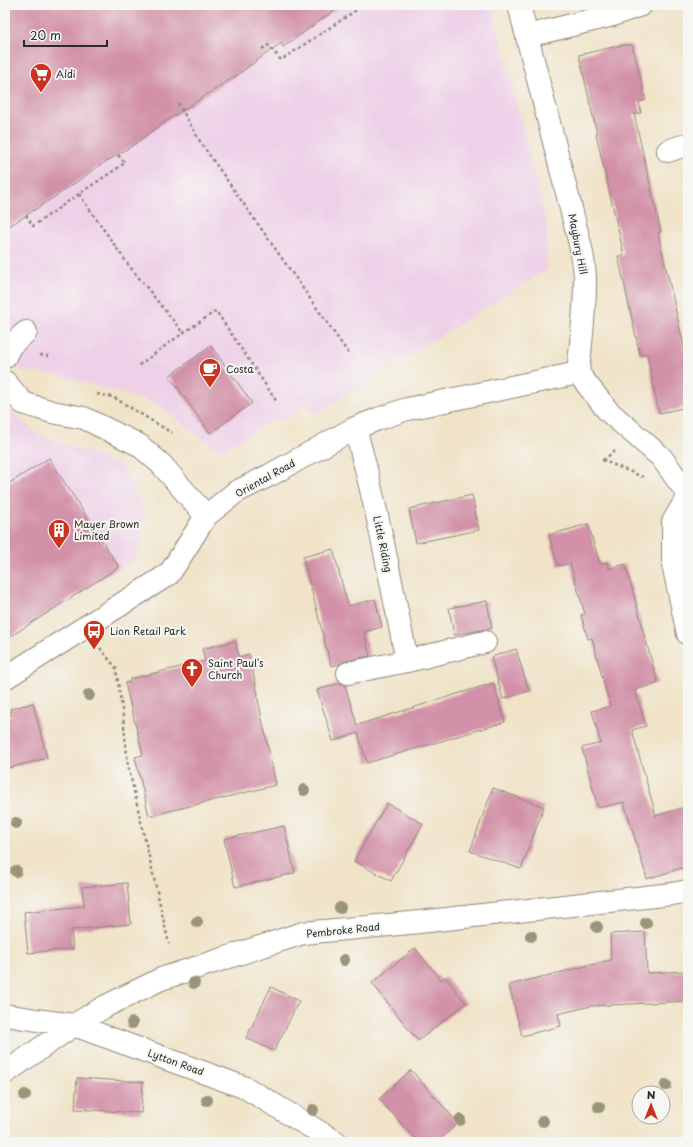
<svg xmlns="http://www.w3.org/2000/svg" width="693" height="1147" viewBox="0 0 693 1147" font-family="'Playpen Sans',sans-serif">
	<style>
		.built { fill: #eed0e8 }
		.building { fill: #d291a8 }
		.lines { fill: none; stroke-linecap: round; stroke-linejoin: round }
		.minor-casing { stroke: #8e877a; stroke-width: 24 }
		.path { stroke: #8e877a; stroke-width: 2.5; stroke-dasharray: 3 3; stroke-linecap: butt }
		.minor { stroke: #fff; stroke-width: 22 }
		.tree { fill: #99957a }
		.labels { text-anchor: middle; stroke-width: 4; stroke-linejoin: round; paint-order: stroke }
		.poi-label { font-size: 10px; fill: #2b2b2b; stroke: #f6f6f2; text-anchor: start }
		.street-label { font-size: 10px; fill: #2b2b2b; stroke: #f6f6f2 }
	</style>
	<rect width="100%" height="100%" fill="#f6f6f2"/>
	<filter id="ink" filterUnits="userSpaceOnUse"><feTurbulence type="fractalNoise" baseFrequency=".025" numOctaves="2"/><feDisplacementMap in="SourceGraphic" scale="8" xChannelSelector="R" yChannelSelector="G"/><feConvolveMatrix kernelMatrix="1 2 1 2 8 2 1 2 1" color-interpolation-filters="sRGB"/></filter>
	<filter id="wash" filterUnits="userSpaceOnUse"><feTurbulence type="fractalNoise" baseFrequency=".012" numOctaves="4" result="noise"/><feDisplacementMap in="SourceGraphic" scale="16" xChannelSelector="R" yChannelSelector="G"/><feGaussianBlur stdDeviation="0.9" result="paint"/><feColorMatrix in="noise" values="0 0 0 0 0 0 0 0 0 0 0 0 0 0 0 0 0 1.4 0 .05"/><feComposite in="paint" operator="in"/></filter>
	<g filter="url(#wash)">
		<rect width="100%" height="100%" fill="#f0e3c8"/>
		<path class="built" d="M5,5h487l55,221 -1,44 -231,144 -9,-11 -18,16h-14l-54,32 -65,-48 -97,-28 -32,-4 -21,-6z
			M5,405l32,29 84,31 25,49 -10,44 -131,84z"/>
		<g id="blocks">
			<path class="building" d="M5,5h337l-59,42 -2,-4 -47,34 -68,44 -31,23 -36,22 -37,26 -57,37z
				M622,45h10l14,55 -7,2 2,11 -7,1 27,118 -3,1 30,131v43l-29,6 -12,-59 -7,1 -22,-99 6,-1 -28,-121h1l-18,-79z
				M211,346l41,57 -42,30 -41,-57z
				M49,458l70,109 -114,73v-154z
				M472,495l7,35 -63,13 -7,-34z
				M588,524l12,40 7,-2 2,7 16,-5 17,60h-1l17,59 -23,7 11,36 -14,4 24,86 32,-10v60l-41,13 -23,-77 -26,6 -16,-60 19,-5 -9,-32 18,-5 -18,-68 -4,1 -7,-24 4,-1 -15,-51 -12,3 -9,-31z
				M333,549l15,57 27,-7 7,28 -18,5 6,24 -24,5 -7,3 -8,2 -28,-109z
				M487,601l5,27 -38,7 -5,-27z
				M235,641l4,16 10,-3 9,41h-1l19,90 -127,31 -14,-59 8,-2 -18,-72 5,-1v-3l75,-18 -3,-12z
				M516,649l13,42 -26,8 -12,-42z
				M341,683l4,2 12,40 136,-42 12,39 -138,41 -9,-30 -25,8 -16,-51z
				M33,703l14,55 -42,11v-52l7,-2 -2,-6z
				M493,788l51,19 -23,62 -51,-18z
				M387,803l36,21 -32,57 -37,-20z
				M284,826l11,47 -60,14 -11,-48z
				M127,883l4,41 -60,6 2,19 -45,4 -4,-41 60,-6 -2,-19z
				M645,932l2,41 41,-2v30l-97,5 -33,8 3,12 -39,10 -13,-51 102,-25 -1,-26z
				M415,948l26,32 4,-3 21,26 -48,38 -46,-58z
				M271,987l28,14 -25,50 -28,-13z
				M411,1070l47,53 -21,19h-19l-39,-43z
				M77,1078l66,4 -2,31 -66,-4z"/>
		</g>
	</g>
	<g filter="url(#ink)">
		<use href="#blocks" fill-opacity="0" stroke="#8e877a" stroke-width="1"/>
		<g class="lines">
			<g class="minor-casing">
				<path id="minor" d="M519,5l61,239c3,13 5,25 5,37 0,31 -4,62 -7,92l30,38 53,46 27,37
					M527,36l86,-21 28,-10
					M668,151l20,-7
					M5,357l5,-11 16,-14
					M5,382l18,21 29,9 32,6 55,27 22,19 45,52
					M355,428c22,77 36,155 52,233
					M688,496l-15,26v42l15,70
					M348,673l59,-12 78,-19
					M5,678l164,-104 8,-12 29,-46 30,-24 34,-17 85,-47 23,-9 29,-10 171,-36
					M5,1015l32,5 37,5 172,63 90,54
					M5,1073l69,-48 32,-19 55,-27 142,-46 107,-10 262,-29 16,-3"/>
			</g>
			<path class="path" d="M262,49l6,-4 13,15 83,-55
				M178,103l23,40 148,211
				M79,194l48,69 56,70 33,-22 61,91
				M26,215l7,11 46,-32 46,-31 -7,-8
				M40,355l9,1
				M139,365l44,-32
				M97,394l16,3 59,36
				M602,460l41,17
				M603,460l12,-9
				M100,648l16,20 7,48 5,49 41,179"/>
			<use href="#minor" class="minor"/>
		</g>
		<g class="tree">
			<circle cx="89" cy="695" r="6"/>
			<circle cx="304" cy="790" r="6"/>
			<circle cx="16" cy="823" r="6"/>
			<circle cx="16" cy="871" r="6"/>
			<circle cx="340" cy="908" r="6"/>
			<circle cx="197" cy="922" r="6"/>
			<circle cx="646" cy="923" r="6"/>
			<circle cx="597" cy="927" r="6"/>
			<circle cx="531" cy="936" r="6"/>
			<circle cx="344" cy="960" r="6"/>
			<circle cx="194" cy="983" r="6"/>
			<circle cx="132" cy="1023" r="6"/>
			<circle cx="666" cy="1085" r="6"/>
			<circle cx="25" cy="1095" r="6"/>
			<circle cx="207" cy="1100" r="6"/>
			<circle cx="599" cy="1107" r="6"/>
			<circle cx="313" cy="1110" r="6"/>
			<circle cx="460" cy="1120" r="6"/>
			<circle cx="543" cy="1121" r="6"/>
		</g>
	</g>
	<defs>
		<g id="supermarket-pin" transform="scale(1.15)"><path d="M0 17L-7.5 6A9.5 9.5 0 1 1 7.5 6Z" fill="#c8321e" stroke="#f6f6f2"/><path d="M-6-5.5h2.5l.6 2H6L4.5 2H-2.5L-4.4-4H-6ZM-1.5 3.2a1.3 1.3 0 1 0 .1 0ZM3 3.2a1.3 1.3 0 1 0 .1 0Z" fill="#fff"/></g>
		<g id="cafe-pin" transform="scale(1.15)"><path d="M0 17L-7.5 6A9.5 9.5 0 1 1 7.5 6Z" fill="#c8321e" stroke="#f6f6f2"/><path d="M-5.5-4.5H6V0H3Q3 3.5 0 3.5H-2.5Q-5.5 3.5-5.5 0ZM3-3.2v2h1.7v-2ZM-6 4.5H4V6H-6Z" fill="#fff"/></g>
		<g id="building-pin" transform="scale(1.15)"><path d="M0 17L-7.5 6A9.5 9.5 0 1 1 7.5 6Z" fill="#c8321e" stroke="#f6f6f2"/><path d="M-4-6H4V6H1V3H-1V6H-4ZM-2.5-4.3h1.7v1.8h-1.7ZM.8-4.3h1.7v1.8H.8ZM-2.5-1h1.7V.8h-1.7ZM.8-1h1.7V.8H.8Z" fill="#fff"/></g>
		<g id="bus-pin" transform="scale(1.15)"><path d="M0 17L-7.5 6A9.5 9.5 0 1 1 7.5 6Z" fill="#c8321e" stroke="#f6f6f2"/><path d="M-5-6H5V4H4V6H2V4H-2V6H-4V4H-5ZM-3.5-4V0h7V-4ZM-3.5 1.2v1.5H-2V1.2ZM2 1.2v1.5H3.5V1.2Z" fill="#fff"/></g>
		<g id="church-pin" transform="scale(1.15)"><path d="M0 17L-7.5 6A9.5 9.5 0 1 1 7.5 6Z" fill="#c8321e" stroke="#f6f6f2"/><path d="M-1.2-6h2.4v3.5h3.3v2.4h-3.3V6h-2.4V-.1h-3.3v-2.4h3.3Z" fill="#fff"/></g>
	</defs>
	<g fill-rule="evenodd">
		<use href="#supermarket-pin" x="41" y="74"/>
		<use href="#cafe-pin" x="210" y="369"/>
		<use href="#building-pin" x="59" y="530"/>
		<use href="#bus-pin" x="94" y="631"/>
		<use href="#church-pin" x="192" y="669"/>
	</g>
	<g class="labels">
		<g class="poi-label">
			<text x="56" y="78">Aldi</text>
			<text x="226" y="373">Costa</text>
			<text x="74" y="528">Mayer Brown<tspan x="74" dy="12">Limited</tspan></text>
			<text x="110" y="635">Lion Retail Park</text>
			<text x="208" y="667">Saint Paul's<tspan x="208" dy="12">Church</tspan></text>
		</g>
		<g class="street-label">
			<text transform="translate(578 244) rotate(79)" y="4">Maybury Hill</text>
			<text transform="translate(265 478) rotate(-29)" y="4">Oriental Road</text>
			<text transform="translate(383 544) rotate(78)" y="4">Little Riding</text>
			<text transform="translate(343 930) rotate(-6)" y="4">Pembroke Road</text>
			<text transform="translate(176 1062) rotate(20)" y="4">Lytton Road</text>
		</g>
	</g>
	<rect width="693" height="1147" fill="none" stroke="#f6f6f2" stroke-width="20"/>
	<g transform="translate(651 1105)"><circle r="19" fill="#f6f6f2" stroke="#a5a5a2"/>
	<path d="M0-3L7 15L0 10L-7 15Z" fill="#c8321e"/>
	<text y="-6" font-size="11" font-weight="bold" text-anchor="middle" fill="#2b2b2b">N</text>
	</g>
	<path d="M24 40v6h83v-6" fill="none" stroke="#2b2b2b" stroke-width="2"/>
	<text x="30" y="40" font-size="12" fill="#2b2b2b" stroke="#f6f6f2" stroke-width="3" paint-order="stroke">20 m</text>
</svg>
